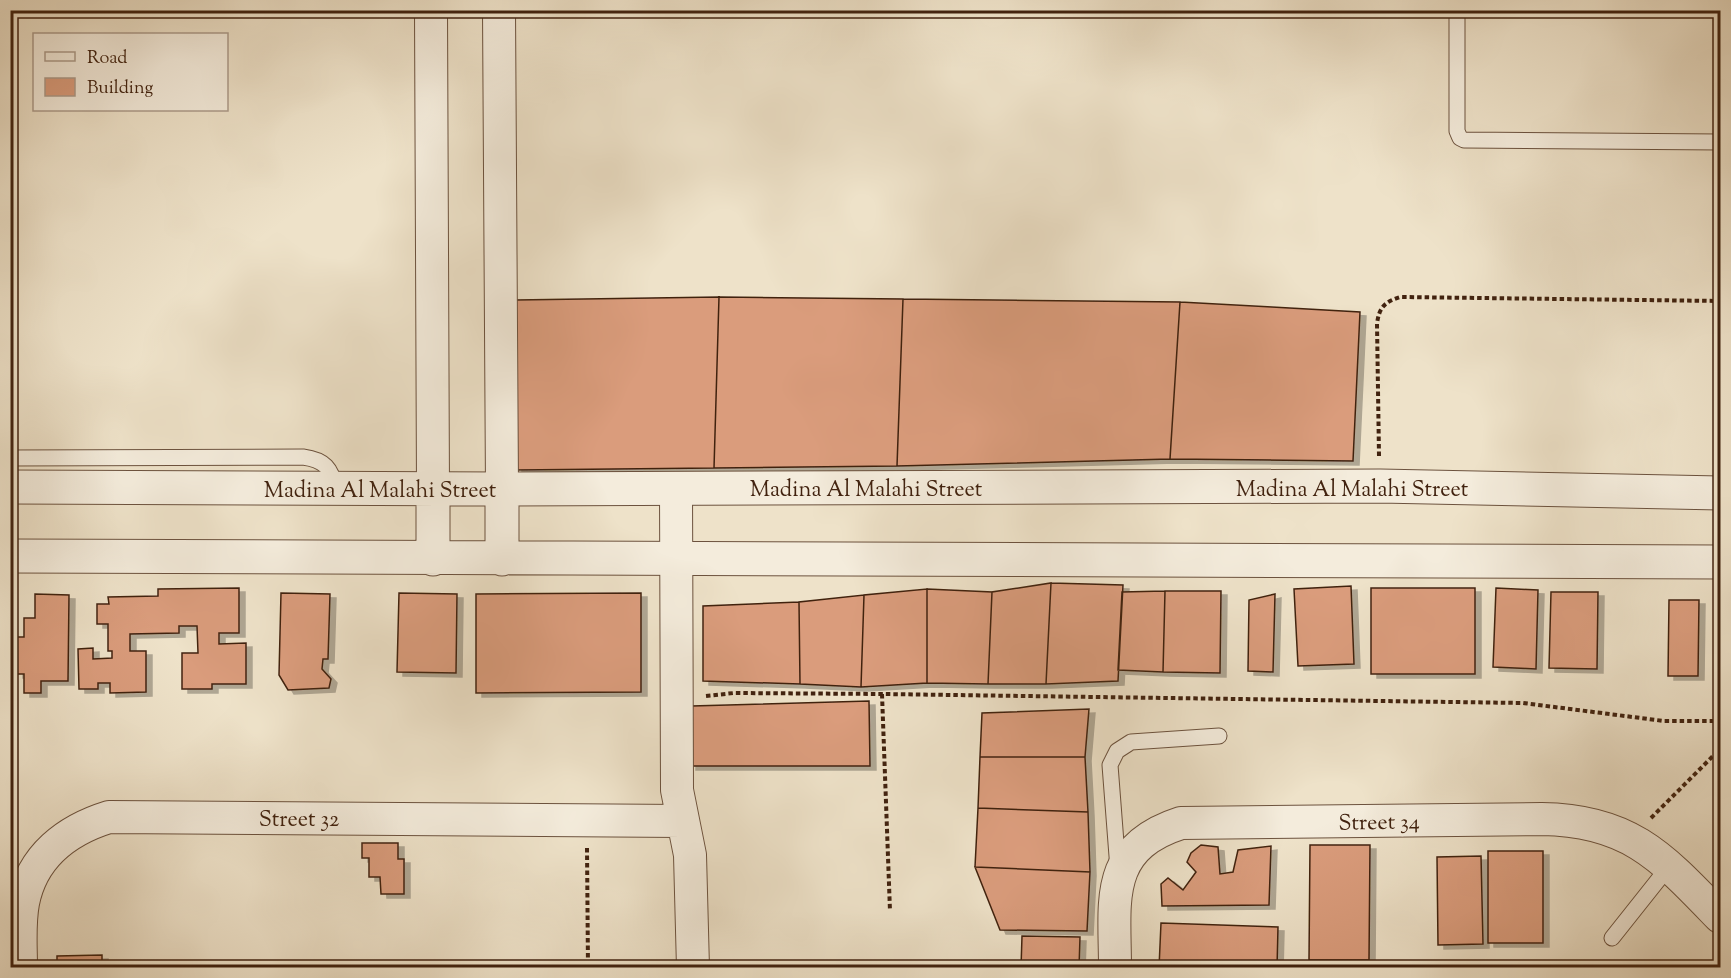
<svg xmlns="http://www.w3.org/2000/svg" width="1731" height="978" viewBox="0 0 1731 978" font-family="'Sorts Mill Goudy',serif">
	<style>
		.building { fill: #da9c7c; stroke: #41220f; stroke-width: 1.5; filter: url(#shadow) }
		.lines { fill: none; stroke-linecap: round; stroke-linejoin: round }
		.service-casing { stroke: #6c523e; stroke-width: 17 }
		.minor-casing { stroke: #6c523e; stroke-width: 34 }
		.tertiary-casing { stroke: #6c523e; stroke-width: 35 }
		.path { stroke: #41220f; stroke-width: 4; stroke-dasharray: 4.5 3; stroke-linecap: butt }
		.service { stroke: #f4ecdc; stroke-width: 15 }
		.minor { stroke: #f4ecdc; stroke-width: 32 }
		.tertiary { stroke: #f4ecdc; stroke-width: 33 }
		.labels { text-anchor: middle; stroke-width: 6; stroke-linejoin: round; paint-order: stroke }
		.street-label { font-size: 22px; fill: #41220f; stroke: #f4ecdc }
	</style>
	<defs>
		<filter id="shadow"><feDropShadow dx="6" dy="4" stdDeviation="0" flood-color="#0004"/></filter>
	</defs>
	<rect width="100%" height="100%" fill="#eee2c9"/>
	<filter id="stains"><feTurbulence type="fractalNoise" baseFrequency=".00333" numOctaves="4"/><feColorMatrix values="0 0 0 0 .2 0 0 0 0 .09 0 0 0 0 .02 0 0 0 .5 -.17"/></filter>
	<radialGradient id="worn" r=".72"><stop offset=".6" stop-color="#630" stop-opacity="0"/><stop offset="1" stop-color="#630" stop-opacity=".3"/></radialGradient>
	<path class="building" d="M719,297l-5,171 -198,2v-170z
		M719,297l184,2 -6,167 -183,2z
		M903,299l277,3 -10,157 -273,7z
		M1180,302l180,10 -7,149 -183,-2z
		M1051,583l72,2 -5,96 -72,3z
		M1051,583l-5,101h-58l4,-92z
		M1351,586l3,78 -56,2 -4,-77z
		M239,588v45h-20v11l27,-1v41h-34v5h-30v-36h16l-1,-27h-18v7l-49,1v17h16v41l-36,1v-10h-12v6h-19l-1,-40 15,-1v11l19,-1v-7h-4v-27h-11v-20h12l-1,-7 50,-1v-7z
		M1371,588h104v86h-104z
		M1496,588l42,2 -2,79 -43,-2z
		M927,589v94l-66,4 3,-92z
		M927,589l65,3 -4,92 -61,-1z
		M1165,591l-2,81 -45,-2 4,-78z
		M1165,591h56l-1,82 -57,-1z
		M1551,592h47l-1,77 -48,-1z
		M281,593l49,1 -2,65h-5l-1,10 9,10 -2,9 -41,2 -9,-15z
		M399,593l58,1 -1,79 -59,-1z
		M641,593v99l-165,1v-99z
		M35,594l34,1 -1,86h-27v12h-17v-19h-7v-37h7v-19h11z
		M1275,594l-2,78 -25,-1 1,-71z
		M864,595l-3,92 -61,-3 -1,-82z
		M1669,600h30l-1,76h-30z
		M799,602l1,82 -97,-3v-75z
		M869,701l1,65h-180l2,-60z
		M1089,709l-4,48h-105l2,-44z
		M980,757h105l3,55 -110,-4z
		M978,808l110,4 2,60 -115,-5z
		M362,843h36v16h6v35h-23l-1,-17h-11v-19h-7z
		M1201,845l17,2 2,27 13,-2 5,-22 33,-4 -2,59 -107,1 -1,-22 7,-6 15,12 13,-18 -9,-10 4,-9z
		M1310,845h60l-1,115h-60z
		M1488,851h55v92h-55z
		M1481,856l2,88 -45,1 -1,-88z
		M975,867l115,5 -3,59 -87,-1z
		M1161,923l117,4 -1,41h-118z
		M1022,936l58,1 -1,31h-58z
		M102,955v13h-45v-12z"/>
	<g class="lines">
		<g class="service-casing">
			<path id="service" d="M1457,10v121l3,7 4,2 256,2
				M10,458l293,-1c22,3 28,11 33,32
				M1118,869l-8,-104 7,-14 14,-9 88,-6
				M1612,938l58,-73"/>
		</g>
		<g class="minor-casing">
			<path id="minor" d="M431,10l2,479
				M499,10l3,479
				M676,489l1,301 13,65 3,113
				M21,968c0,-22 -2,-44 2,-65 9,-47 44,-73 86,-86l573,4
				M1115,968c0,-67 -12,-120 66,-145l361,-4c88,1 121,39 178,98"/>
		</g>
		<g class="tertiary-casing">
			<path id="tertiary" d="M10,487l492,2 878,-3 340,7
				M433,489v70
				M502,489v70
				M10,556l1710,6"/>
		</g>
		<path class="path" d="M1379,456l-2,-132c2,-16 7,-22 23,-27l320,4
			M882,694l8,217
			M706,696l28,-3 148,1 641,9 141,18h56
			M1651,818l69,-69
			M587,848l1,120"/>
		<use href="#service" class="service"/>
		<use href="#minor" class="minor"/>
		<use href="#tertiary" class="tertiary"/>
	</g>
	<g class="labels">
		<g class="street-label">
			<text x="866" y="496">Madina Al Malahi Street</text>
			<text x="1352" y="496">Madina Al Malahi Street</text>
			<text x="380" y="497">Madina Al Malahi Street</text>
			<text x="299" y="826">Street 32</text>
			<text transform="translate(1379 821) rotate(-1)" y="8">Street 34</text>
		</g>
	</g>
	<rect width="1731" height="978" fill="none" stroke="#eee2c9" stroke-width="36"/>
	<rect x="12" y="12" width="1707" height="954" fill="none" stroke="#41220f" stroke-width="3"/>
	<rect x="18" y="18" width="1695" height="942" fill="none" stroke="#41220f" stroke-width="1.5"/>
	<rect x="33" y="33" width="195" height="78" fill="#f4ecdc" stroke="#ac9b8a" stroke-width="1.5"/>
	<rect x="45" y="52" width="30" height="9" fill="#f4ecdc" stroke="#ac9b8a" stroke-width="1.5"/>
	<text x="87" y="63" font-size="18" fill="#41220f">Road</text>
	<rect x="45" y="78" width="30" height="18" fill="#da9c7c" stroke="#ac9b8a" stroke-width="1.5"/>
	<text x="87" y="93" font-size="18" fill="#41220f">Building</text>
	<rect width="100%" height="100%" filter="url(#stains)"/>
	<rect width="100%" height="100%" fill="url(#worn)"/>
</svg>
